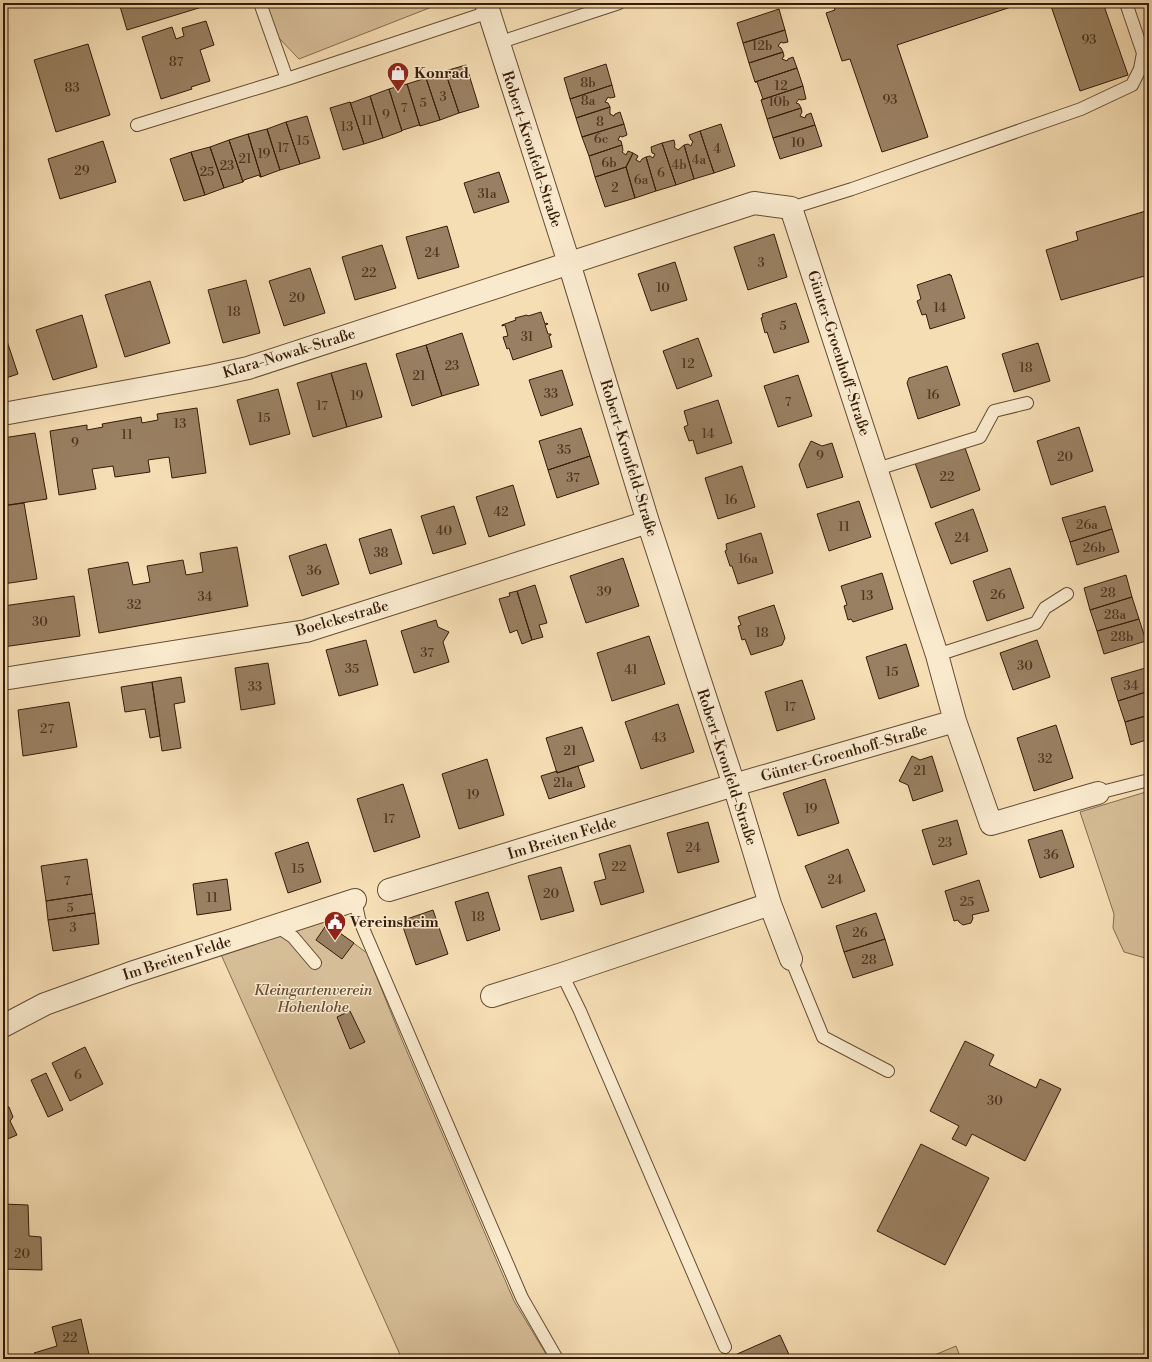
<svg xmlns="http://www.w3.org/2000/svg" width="1152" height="1362" viewBox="0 0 1152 1362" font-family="'Libre Bodoni',serif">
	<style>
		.green { fill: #d5bd97; stroke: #856c50 }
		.building { fill: #998062; stroke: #351b09 }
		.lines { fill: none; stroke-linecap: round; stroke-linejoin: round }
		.service-casing { stroke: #654c34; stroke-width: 14 }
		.minor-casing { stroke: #654c34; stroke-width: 24 }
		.service { stroke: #f9eace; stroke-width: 12 }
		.minor { stroke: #f9eace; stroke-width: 22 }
		.labels { text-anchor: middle; stroke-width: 3; stroke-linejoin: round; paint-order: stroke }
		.number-label { font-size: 13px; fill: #4e341f }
		.poi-label { font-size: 15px; font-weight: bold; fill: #351b09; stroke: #f9eace; text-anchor: start }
		.street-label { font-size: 15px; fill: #351b09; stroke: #f9eace }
		.park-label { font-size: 15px; font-style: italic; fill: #654c34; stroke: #f9eace }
	</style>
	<rect width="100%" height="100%" fill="#f6deb4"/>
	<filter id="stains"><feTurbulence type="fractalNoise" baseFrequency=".005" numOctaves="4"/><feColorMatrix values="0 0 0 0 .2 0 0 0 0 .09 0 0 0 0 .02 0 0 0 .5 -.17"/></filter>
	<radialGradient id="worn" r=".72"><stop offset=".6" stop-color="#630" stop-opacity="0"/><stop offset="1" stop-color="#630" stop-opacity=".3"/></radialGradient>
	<path class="green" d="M266,3h176l-143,56 -23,-24z
		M1149,791v168l-25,-7 -11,-24 1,-14 -34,-102z
		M322,920l45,33 35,87 112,261 35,58h-147l-183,-409z
		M956,1346l5,13h-36z"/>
	<path class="building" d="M119,3h96l-88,27z
		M833,3h190l-126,42 31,92 -46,15 -32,-93 -8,2 -16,-48 9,-3z
		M1050,3h53l25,72 -48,16z
		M779,9l6,21 -42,13 -6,-20z
		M206,21l8,24 -14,5 10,31 -19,6 1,2 -31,10 -19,-62 30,-10 4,12 8,-3 -2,-8z
		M785,30l3,12 -5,1 -2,-1 -3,4 3,2 2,4 -34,11 -6,-20z
		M88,44l22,71 -54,17 -22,-72z
		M783,52l1,4 -2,3 5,2 1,-2 5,-2 4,11 -42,14 -6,-19z
		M606,64l6,21 -42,14 -6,-21z
		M466,65l13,42 -20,6 -14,-42z
		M797,68l6,18 -42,14 2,-1 -6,-17h-2z
		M445,71l14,42 -19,7 -14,-42 19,-5z
		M426,78l14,42 -20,6 -13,-42z
		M407,84l13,42 -1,-1 -16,5 -1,1 -13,-42z
		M612,85l3,12 -5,1 -2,-1 -3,5 3,1 2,4 -34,11 -6,-19z
		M803,86l3,13 -5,1 -2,-1 -3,4 3,1 2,4 -34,11 -6,-19z
		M389,89l13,42 -19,7 -13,-42z
		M370,96l13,42 -19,6 -14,-42 1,1z
		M350,102l14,42 -21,6 -13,-42z
		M610,107v7l4,2 1,-2 5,-2 4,12 -42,13 -6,-19z
		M801,108l1,4 -2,4 5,2 1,-3 5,-2 4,12 -42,13 -6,-19z
		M307,116l13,42 -20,6 -14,-42z
		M286,122l14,42 -20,6 -13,-41z
		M624,124l3,11 -5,2 -2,-1 -2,4 3,1 1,4 -33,11 -7,-19z
		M721,124l14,42 -21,7 -14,-42z
		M815,125l7,21 -42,13 -7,-21z
		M267,129l13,41 -19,7 -13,-43z
		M700,131l14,42 -20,6 -10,-34 4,-1 3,2 2,-5 -2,-1 -2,-5z
		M248,134l13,43h-1l-1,-2 -15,5 -1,2 -14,-42z
		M229,140l14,42 -19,6 -14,-41z
		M674,140l1,5 -1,2 4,3 6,-5 10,34 -18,6 -14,-42z
		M103,141l13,41 -56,17 -12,-40z
		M662,143l14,42 -20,6 -10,-34 4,-1 3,2 2,-4 -3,-1 -1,-6z
		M622,145l1,5 -1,2 4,3 2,-4 5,2 -7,14 -31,10 -6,-21z
		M210,147l14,41 -19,7 -14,-43z
		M191,152l14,43 -21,6 -14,-42z
		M633,153l5,3 -2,4 4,2 2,-3 4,-2 10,34 -21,7 -9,-31z
		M626,167l9,31 -30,9 -10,-30z
		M499,172l10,30 -35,11 -10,-30z
		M1149,210v70l-1,-5 -87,25 -15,-50 32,-10 -2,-8z
		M447,226l12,41 -41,12 -12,-42z
		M774,234l13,43 -39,13 -14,-43z
		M382,245l14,43 -41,12 -13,-43z
		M675,262l12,38 -36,11 -13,-37z
		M310,268l15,45 -41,13 -15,-45z
		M950,274v2l1,-1 14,43 -35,11 -4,-15 -4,1 -5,-14 4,-2 -4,-14z
		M246,280l14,53 -37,10 -15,-53z
		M150,281l20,62 -45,14 -20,-62z
		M796,303l13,39 -35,11 -7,-21 -2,1 -4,-15 2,-1 -1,-3z
		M541,312l4,12 2,-1 1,1 -3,1 3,9h3v1l-2,1 3,11 -39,13 -4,-12 -2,1 -4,-12 5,-1 -3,-11 -3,1v-1l14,-5 -1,-2 12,-3 1,1z
		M82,315l15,52 -44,13 -17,-50z
		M3,329l15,45 -15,5z
		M462,333l17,52 -37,11 -16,-51z
		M698,338l14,38 -35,13 -14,-38z
		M1038,343l12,38 -36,11 -12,-38z
		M426,345l16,51 -30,10 -16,-52z
		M366,363l16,54 -35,10 -16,-54z
		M947,366l13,39 -42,14 -11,-36 2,-5z
		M562,370l11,35 -32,11 -12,-36z
		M331,373l16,54 -34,10 -16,-54z
		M798,375l14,41 -34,11 -14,-41z
		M278,389l12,45 -40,11 -13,-45z
		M718,400l14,43 -35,11 -4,-14 -4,1 -5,-14 4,-2 -4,-14z
		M197,408l9,65 -34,5 -3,-21 -21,3 2,12 -35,5 -2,-11 -21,3 4,20 -37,6 -9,-64 37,-6v5l16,-3 -1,-3 39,-7 1,6 16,-3 -1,-6z
		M1079,427l14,44 -42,14 -14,-44z
		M581,428l9,28 -42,14 -9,-29z
		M35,433l12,66 -39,6 -5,-30v-37z
		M811,441l11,5 10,-3 11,34 -36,11 -8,-23z
		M964,445l16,45 -49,18 -16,-45z
		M590,456l9,28 -42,14 -9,-28z
		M742,466l13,41 -37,12 -13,-41z
		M513,485l12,40 -36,12 -13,-40z
		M859,501l12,36 -42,14 -12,-37z
		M24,503l13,76 -34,5v-78z
		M454,506l12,38 -33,10 -12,-38z
		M1105,506l7,23 -42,13 -8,-24z
		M973,509l15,42 -37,13 -16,-41z
		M391,529l11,35 -32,10 -11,-35z
		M1112,529l7,23 -42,13 -7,-23z
		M761,533l12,40 -35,11 -6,-18h-2l-5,-15 2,-1 -1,-6z
		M326,544l13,40 -37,12 -13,-40z
		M237,547l11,59 -149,27 -11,-64 40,-7 5,23 17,-3 -3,-16 36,-6 3,15 17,-3 -3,-19z
		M623,558l16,48 -53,17 -16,-47z
		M1010,568l14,40 -37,13 -14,-40z
		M882,573l11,36 -40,13 -2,-3 -3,1 -4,-14 3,-1 -6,-19z
		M1126,575l6,22 -42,13 -6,-22z
		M535,585l12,38 -8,2 4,12 -11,3 -15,-49z
		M517,591l15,49 -10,4 -5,-14 -7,3 -11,-34 11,-3 -1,-3z
		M74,596l6,40 -77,11v-41z
		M1132,597l7,22 -42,12 -7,-21z
		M774,605l11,33 -3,7 -31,10 -6,-16 -3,1 -4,-14 3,-1 -3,-8z
		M1139,619l7,22 -42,13 -7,-23z
		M436,620l2,7 11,5 -6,10 6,20 -35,11 -13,-42z
		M649,636l16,48 -53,17 -15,-48z
		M366,640l12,45 -39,11 -13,-46z
		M1037,640l13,37 -37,13 -13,-37z
		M906,644l13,42 -40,13 -13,-42z
		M268,663l7,41 -34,6 -6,-42z
		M1149,667v24l-31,10 -7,-23z
		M181,677l4,25 -11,2 7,44 -19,3 -10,-69z
		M802,680l13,39 -38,12 -12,-39z
		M152,682l8,54 -10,2 -5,-29 -20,3 -4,-25z
		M1149,691v24l-24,7 -7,-21z
		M69,702l8,45 -54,9 -5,-46z
		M678,704l16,48 -53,17 -16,-47z
		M1149,715v24l-18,6 -6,-23z
		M1056,725l17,53 -39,13 -17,-53z
		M582,727l12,34 -37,12 -11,-35z
		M912,756l8,4 12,-4 11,35 -30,10 -5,-16 -9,-4z
		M487,759l17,56 -45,14 -17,-55z
		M578,766l7,21 -36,12 -8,-23 16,-5v2z
		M825,779l14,44 -41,13 -15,-43z
		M403,784l17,53 -46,15 -17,-53z
		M957,820l10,34 -34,11 -11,-35z
		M708,822l11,40 -41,11 -11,-40z
		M1062,830l12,37 -34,11 -12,-38z
		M308,842l13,40 -33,11 -13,-40z
		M630,845l14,47 -43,13 -7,-23 12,-3 -7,-25z
		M848,849l17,42 -43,17 -17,-42z
		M87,859l5,35 -46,7 -5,-35z
		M561,867l13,44 -33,9 -13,-44z
		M227,879l4,31 -34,5 -4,-31z
		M979,880l10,31 -17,4 1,3 -2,5 -8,2 -4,-3 -1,-2 -4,1 -9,-30z
		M488,892l12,38 -33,11 -12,-39z
		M92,894l3,19 -47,7 -2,-19z
		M433,910l15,44 -32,11 -15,-44z
		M95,913l4,31 -46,7 -5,-31z
		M876,913l9,26 -41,13 -8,-26z
		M327,924l27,19 -12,16 -26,-19z
		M885,939l8,26 -40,13 -9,-26z
		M350,1011l15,31 -15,7 -13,-32z
		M965,1041l29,14 -5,10 47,23 4,-9 21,10 -36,72 -53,-27 -6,12 -14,-7 7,-13 -29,-15z
		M85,1047l18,37 -33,17 -18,-38z
		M46,1073l17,37 -15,7 -17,-37z
		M3,1104l6,3 4,10 -3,4 7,14 -14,6z
		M921,1144l68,34 -44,87 -68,-34z
		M3,1204l25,1 1,31 12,1 1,33 -39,-1z
		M81,1319l9,40h-54l-2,-6 23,-7 -5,-19z
		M780,1335l11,24h-65z"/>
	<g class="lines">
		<g class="service-casing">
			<path id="service" d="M260,3l27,76
				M498,43l121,-40
				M137,125l150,-46 202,-67
				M791,208l61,-19 229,-80 51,-24 8,-16 3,-16 -17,-50
				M877,469l103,-32 14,-26 33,-8
				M937,655l99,-32 9,-15 22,-14
				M1098,793l51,-13
				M355,900l4,19 163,379 35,61
				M275,925l18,12 22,26
				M791,959l32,78 65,34
				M562,974l18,37 145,336"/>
		</g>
		<g class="minor-casing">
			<path id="minor" d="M486,3l83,260 79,259 86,263 36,119 -208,70 -70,22
				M3,414l208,-38 37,-8 506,-165 37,5 146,447 18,66 36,103 107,-31
				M3,679l303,-48 342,-109
				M389,890l345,-105 221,-64
				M770,904l21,55
				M3,1026l42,-22 86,-31 224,-73"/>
		</g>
		<use href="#service" class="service"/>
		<use href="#minor" class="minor"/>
	</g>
	<defs>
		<g id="shop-pin" transform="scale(1.15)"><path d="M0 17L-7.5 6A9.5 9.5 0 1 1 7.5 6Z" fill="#8f2418" stroke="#f9eace"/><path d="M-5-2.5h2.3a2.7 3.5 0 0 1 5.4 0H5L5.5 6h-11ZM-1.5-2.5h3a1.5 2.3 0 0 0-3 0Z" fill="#fff"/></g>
		<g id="civic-pin" transform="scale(1.15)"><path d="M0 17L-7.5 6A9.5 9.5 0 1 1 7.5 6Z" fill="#8f2418" stroke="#f9eace"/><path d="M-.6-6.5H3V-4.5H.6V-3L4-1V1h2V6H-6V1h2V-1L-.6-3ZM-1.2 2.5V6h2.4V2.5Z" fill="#fff"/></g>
	</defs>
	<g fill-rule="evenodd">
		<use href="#shop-pin" x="398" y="73"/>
		<use href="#civic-pin" x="335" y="922"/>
	</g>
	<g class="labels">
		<g class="number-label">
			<text x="1089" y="44">93</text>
			<text x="762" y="50">12b</text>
			<text x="176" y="66">87</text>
			<text x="588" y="87">8b</text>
			<text x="781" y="90">12</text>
			<text x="72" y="92">83</text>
			<text x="443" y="101">3</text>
			<text x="890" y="104">93</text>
			<text x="588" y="105">8a</text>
			<text x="779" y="106">10b</text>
			<text x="423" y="107">5</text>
			<text x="404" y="112">7</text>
			<text x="386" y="119">9</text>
			<text x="367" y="125">11</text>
			<text x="600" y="126">8</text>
			<text x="347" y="131">13</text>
			<text x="601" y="143">6c</text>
			<text x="303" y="145">15</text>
			<text x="798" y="147">10</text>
			<text x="283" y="152">17</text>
			<text x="717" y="153">4</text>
			<text x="264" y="158">19</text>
			<text x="245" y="163">21</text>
			<text x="699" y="164">4a</text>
			<text x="609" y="167">6b</text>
			<text x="679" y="169">4b</text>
			<text x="227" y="170">23</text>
			<text x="82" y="175">29</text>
			<text x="207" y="176">25</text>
			<text x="661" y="177">6</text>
			<text x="641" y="184">6a</text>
			<text x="615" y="192">2</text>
			<text x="487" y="198">31a</text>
			<text x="432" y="257">24</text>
			<text x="761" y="267">3</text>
			<text x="369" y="277">22</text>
			<text x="663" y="292">10</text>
			<text x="297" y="302">20</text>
			<text x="940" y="312">14</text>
			<text x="234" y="316">18</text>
			<text x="783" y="330">5</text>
			<text x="527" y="341">31</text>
			<text x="688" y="368">12</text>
			<text x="452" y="370">23</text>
			<text x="1026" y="372">18</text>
			<text x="419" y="380">21</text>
			<text x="551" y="398">33</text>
			<text x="933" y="399">16</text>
			<text x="357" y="400">19</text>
			<text x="788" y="406">7</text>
			<text x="322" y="410">17</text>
			<text x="264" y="422">15</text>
			<text x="180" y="428">13</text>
			<text x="708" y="438">14</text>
			<text x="127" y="439">11</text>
			<text x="75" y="447">9</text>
			<text x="564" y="454">35</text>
			<text x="820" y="460">9</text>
			<text x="1065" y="461">20</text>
			<text x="947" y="481">22</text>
			<text x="573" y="482">37</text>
			<text x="731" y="504">16</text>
			<text x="501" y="516">42</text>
			<text x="1087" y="529">26a</text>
			<text x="844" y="531">11</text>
			<text x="444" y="535">40</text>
			<text x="962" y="542">24</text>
			<text x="1094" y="552">26b</text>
			<text x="381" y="557">38</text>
			<text x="748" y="563">16a</text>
			<text x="314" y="575">36</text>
			<text x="604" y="596">39</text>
			<text x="1108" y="597">28</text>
			<text x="998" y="599">26</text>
			<text x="867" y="600">13</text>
			<text x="205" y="601">34</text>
			<text x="134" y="609">32</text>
			<text x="1115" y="619">28a</text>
			<text x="40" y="626">30</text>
			<text x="762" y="637">18</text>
			<text x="1122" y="641">28b</text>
			<text x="427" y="657">37</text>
			<text x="1025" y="670">30</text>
			<text x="352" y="673">35</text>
			<text x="631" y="674">41</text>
			<text x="892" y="676">15</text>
			<text x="1131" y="690">34</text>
			<text x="255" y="691">33</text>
			<text x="790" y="711">17</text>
			<text x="47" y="733">27</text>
			<text x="659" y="742">43</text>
			<text x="570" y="755">21</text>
			<text x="1045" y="763">32</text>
			<text x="920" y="775">21</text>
			<text x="563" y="787">21a</text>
			<text x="473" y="799">19</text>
			<text x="811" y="813">19</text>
			<text x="389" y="823">17</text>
			<text x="945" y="847">23</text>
			<text x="693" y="852">24</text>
			<text x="1051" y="859">36</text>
			<text x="619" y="871">22</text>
			<text x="298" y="873">15</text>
			<text x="835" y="884">24</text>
			<text x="67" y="885">7</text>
			<text x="551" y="898">20</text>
			<text x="212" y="902">11</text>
			<text x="967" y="906">25</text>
			<text x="70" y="912">5</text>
			<text x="478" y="921">18</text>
			<text x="73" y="932">3</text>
			<text x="860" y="937">26</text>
			<text x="869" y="964">28</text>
			<text x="78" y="1079">6</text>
			<text x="995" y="1105">30</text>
			<text x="22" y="1258">20</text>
			<text x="70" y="1342">22</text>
		</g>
		<g class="poi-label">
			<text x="414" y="78">Konrad</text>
			<text x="350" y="927">Vereinsheim</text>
		</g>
		<g class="street-label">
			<text transform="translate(532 149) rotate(72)" y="5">Robert-Kronfeld-Straße</text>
			<text transform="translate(289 353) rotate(-17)" y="5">Klara-Nowak-Straße</text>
			<text transform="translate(839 353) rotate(72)" y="5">Günter-Groenhoff-Straße</text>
			<text transform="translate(629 458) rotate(73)" y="5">Robert-Kronfeld-Straße</text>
			<text transform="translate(342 618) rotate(-16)" y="5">Boelckestraße</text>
			<text transform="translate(844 753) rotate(-16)" y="5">Günter-Groenhoff-Straße</text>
			<text transform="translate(727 767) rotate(72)" y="5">Robert-Kronfeld-Straße</text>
			<text transform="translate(562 838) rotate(-17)" y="5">Im Breiten Felde</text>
			<text transform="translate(177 958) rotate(-18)" y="5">Im Breiten Felde</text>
		</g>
		<g class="park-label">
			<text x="313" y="995">Kleingartenverein<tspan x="313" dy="17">Hohenlohe</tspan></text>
		</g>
	</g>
	<rect width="1152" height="1362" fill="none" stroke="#f6deb4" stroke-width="16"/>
	<rect x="4" y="4" width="1144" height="1354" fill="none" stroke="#351b09" stroke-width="2"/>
	<rect x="8" y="8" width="1136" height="1346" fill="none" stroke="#351b09"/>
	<rect width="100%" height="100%" filter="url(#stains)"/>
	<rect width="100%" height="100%" fill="url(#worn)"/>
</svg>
